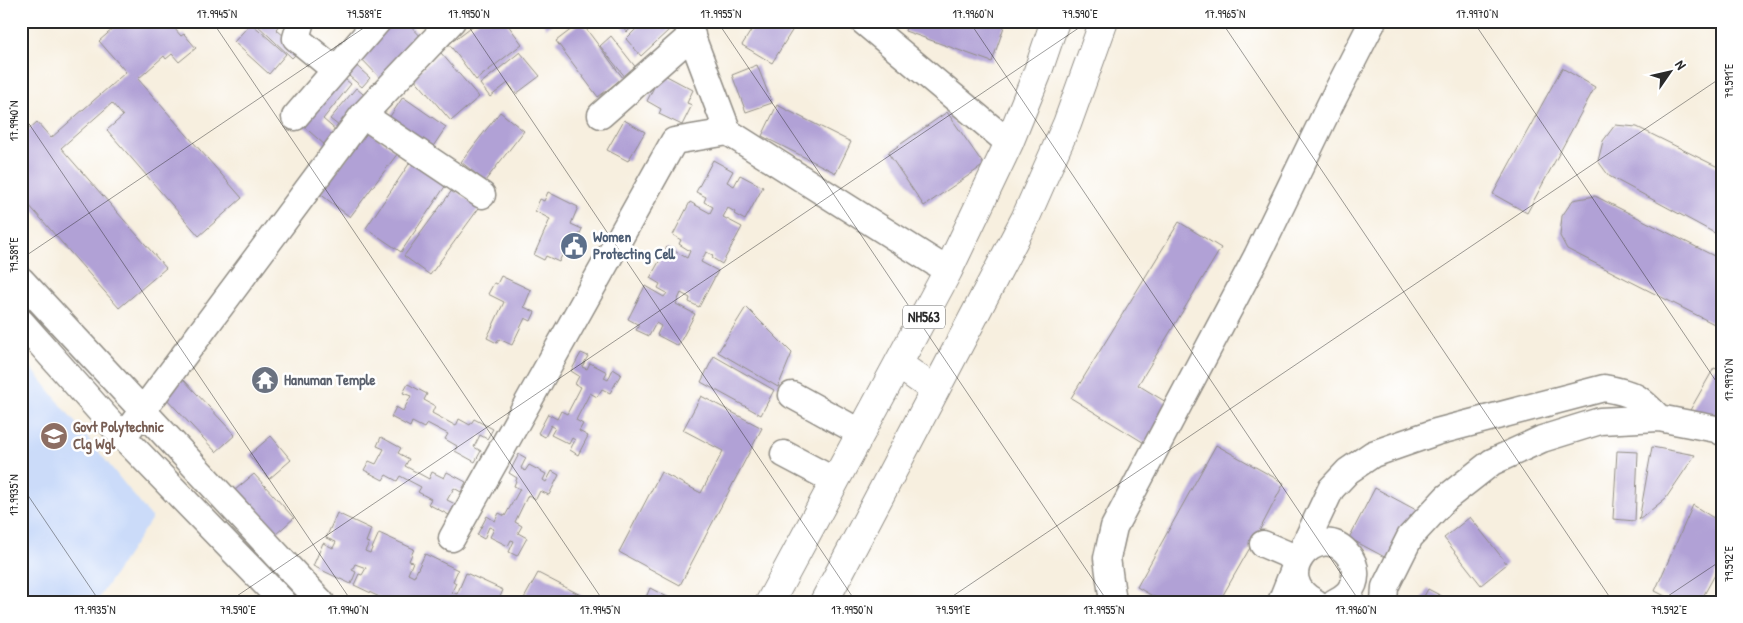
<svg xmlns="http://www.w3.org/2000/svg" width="1743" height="623" viewBox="0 0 1743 623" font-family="'Patrick Hand',sans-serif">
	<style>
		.built { fill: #cbdbf9 }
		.building { fill: #b1a1d6 }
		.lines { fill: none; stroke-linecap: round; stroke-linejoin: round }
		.minor-casing { stroke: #918d85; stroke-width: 29 }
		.highway-casing { stroke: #918d85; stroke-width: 30 }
		.minor { stroke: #fff; stroke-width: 26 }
		.highway { stroke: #fff; stroke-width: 28 }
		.ticks { fill: none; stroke: #2b2b2b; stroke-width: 1; stroke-opacity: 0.45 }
		.labels { text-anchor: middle; stroke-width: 5; stroke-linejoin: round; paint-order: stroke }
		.shield { fill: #fff; stroke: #6b6b6b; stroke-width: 1 }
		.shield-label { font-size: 14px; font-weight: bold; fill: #2b2b2b }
		.service-label { font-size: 15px; font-weight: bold; fill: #4e5e75; stroke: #fff; text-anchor: start }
		.worship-label { font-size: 15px; font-weight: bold; fill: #5b616d; stroke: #fff; text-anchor: start }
		.education-label { font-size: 15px; font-weight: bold; fill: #785e54; stroke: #fff; text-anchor: start }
		.neatline { fill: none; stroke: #2b2b2b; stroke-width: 2 }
		.ticks-label { font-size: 12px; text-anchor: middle; fill: #2b2b2b }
	</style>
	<rect width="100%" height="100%" fill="#fff"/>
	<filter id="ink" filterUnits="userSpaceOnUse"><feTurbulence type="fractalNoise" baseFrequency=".02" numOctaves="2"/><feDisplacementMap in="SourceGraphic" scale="10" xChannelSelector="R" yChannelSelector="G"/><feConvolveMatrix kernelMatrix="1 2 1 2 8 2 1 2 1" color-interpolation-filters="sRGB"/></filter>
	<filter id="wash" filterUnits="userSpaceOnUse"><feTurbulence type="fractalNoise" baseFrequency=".0096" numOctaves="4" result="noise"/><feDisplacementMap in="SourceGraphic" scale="20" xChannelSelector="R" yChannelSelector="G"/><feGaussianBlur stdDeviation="1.12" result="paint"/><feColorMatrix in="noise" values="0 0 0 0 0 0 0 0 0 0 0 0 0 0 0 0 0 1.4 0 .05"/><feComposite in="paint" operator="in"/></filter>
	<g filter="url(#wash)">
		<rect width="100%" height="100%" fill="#f7efdf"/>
		<path class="built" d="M21,355l131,163 -56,84h-75z"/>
		<g id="blocks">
			<path class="building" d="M122,21h46l13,15 3,-2 12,14 -17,14 -7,-8 -6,5 -2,-3 -26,23 104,119 -43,38 -92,-106 16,-14 -11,-13 -51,45 105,120 -47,40 -98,-112v-60l16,-14 14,16 75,-66 -27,-31z
				M253,21h30l-7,8 10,9 17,9 -11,11z
				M383,21h23l19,20 -41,41 -28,-29z
				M479,21h26l17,23 -46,36 -27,-36z
				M541,21h15l-10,7z
				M618,21h21l-12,11z
				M644,21h17l8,9 -28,26 -15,-17z
				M757,21h41l-26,42 -30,-18z
				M908,21h98l-14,41 -87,-31z
				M581,22l42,56 -25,19 -42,-56z
				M251,23l35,31 -17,20 -35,-32z
				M611,36l26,33 -11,9 -26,-32z
				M520,52l20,24 -24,18 -8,-11 -18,14 -10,-13z
				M441,53l38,44 -28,24 -38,-44z
				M351,61l19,17 -8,9 -19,-16z
				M757,65l15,38 -26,9 -14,-37z
				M1562,68l33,19 -68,126 -34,-19z
				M661,73l32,17 -6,13 5,2 -10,20 -23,-11 2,-5 -14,-8z
				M341,76l10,8 -28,35 15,13 -12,14 -25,-22z
				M356,88l13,11 -25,31 -14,-11z
				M403,97l43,30 -16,24 -43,-30z
				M777,105l74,37 -15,31 -74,-37z
				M500,112l24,19 -39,50 -24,-19z
				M947,112l37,53 -60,41 -36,-53z
				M624,120l21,12 -17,29 -21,-11z
				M1615,125l22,2 85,42v68l-113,-61 -11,-15 5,-20z
				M368,130l30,23 -48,64 -31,-24z
				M713,160l20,11 -6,11 7,4 6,-11 23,12 -18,33 -11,-6 1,-2 -7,-4 -5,9 19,10 -20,37 -10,-6 1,-3 -7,-3 -5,10 17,9 -19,36 -10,-5 1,-4 -9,-5 -5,11 19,10 -17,32 -21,-11 4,-9 -5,-3 -7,13 -13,-6 3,-5 -11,-6 17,-33 19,11 3,-4 -9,-5 2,-4 -10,-6 17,-31 20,11 3,-7 -11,-7 2,-4 -8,-5 17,-33 20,11 3,-6 -9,-5 2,-5 -10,-5z
				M411,161l35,24 -45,67 -35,-24z
				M453,189l26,19 -49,67 -26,-19z
				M548,192l30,15 -7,17 11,5 -4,9 -7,-3 -12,27 -13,-6 -2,4 -10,-5 16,-36 -15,-8 5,-12 4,2z
				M1595,196l127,64v68l-155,-79 -7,-13 2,-20 11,-16z
				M1179,222l42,26 -83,137 33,20 -25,39 -75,-46z
				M501,276l30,14 -7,17 11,5 -4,9 -6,-3 -13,27 -13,-6 -2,4 -10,-5 17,-36 -16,-8 6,-11 3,1z
				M746,307l46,46 -14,34 -60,-35z
				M581,353l7,3 -6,11 5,2 3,-6 17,9 -3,6 4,2 5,-11 8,5 -11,19 -8,-4 -5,8 -7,-4 -14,27 7,4 -4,7 9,5 -10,19 -8,-5 5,-10 -3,-2 -3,6 -18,-9 4,-7 -4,-3 -6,12 -7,-4 10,-19 9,5 4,-8 6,3 14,-27 -6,-3 4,-8 -8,-5z
				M714,356l60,34 -13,25 -60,-33z
				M1714,368l8,3v54l-33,-13z
				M183,379l52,56 -19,17 -51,-55z
				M408,384l19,10 -3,6 11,6 -3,7 24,13 3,-7 11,6 4,-6 19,10 -6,10 -7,-4 -6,12 7,4 -6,11 -20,-11 2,-5 -12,-7 3,-5 -21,-11 -3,5 -12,-6 -2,5 -19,-10 5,-10 7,4 8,-15 -8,-3z
				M701,396l61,32 -82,157 -61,-33 42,-80 40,21 22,-42 -40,-21z
				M271,436l20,24 -22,19 -20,-24z
				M381,437l20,11 -3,5 11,6 -4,7 24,13 3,-7 12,6 3,-6 19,10 -5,10 -7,-4 -7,12 8,4 -6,11 -21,-11 3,-5 -13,-7 3,-5 -21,-11 -3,5 -11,-6 -3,5 -19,-10 5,-9 7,3 8,-15 -7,-3z
				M1216,445l68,38 -29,56 -36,63h-56l-26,-15z
				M1652,447l43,8 -29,43 -27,22z
				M1617,451l21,1 -3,69 -22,-2z
				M519,454l7,4 -5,10 4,3 4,-6 17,9 -3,6 3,2 6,-11 7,4 -10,20 -9,-4 -4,8 -8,-4 -13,27 7,4 -4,7 9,5 -10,18 -8,-4 5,-11 -3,-1 -3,6 -18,-9 4,-8 -5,-2 -5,12 -7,-4 10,-19 8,5 4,-8 6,3 15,-27 -6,-3 3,-8 -8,-5z
				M254,474l40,44 -19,17 -40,-45z
				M1375,488l43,23 -26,50 -43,-23z
				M1693,505l19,12 10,3v42l-22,40h-23l-22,-11z
				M337,513l34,16 -5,13 3,1 -4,8 5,2 9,-20 35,16 -5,12 4,1 -5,12 6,3 11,-23 33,16 -5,11 3,2 -4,9 5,2 9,-21 37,17 -5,12h-108l-36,-17 5,-11 3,1 4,-7 -11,-4 -3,6 4,2 -5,12 -38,-18 10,-23 10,5 3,-6 -10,-4z
				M1470,517l37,47 -26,21 -37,-47z
				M538,573l56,29h-72z
				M650,588l27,14h-33z
				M1428,589l25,13h-32z"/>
		</g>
	</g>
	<g filter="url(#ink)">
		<use href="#blocks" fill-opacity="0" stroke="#918d85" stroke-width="1"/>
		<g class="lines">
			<g class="minor-casing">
				<path id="minor" d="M301,21l-5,17 39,32
					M686,21l42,111 220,139
					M863,21l146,122
					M363,115l119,80
					M601,115l91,-80
					M295,117l83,-96
					M21,280l300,322
					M21,322l102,115 160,165
					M792,395l69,38
					M123,437l240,-322 89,-94
					M784,454l51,27
					M452,538l222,-397 54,-9
					M1263,544l35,15
					M1113,602l-6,-44 7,-31 143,-271 73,-151 43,-84
					M1281,602l17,-43 33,-70 17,-18 25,-17 63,-22 168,-44c30,5 35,9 55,30
					M1315,602c-48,-25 2,-82 31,-50 6,7 10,15 9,24 0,12 -10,21 -20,26
					M1384,602l1,-15 25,-50 36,-39 46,-36 50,-23 58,-18 59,-3 57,11 6,3"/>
			</g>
			<g class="highway-casing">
				<path id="highway" d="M898,364l37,26
					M770,602l178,-331 61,-128 28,-69 18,-53
					M824,602l201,-383 42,-95 37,-103"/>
			</g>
			<use href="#minor" class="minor"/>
			<use href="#highway" class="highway"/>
		</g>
	</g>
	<path class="ticks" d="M212,21l392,581M465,21l391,581M717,21l391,581M969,21l391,581M1221,21l392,581M1473,21l249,369M21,112l331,490M21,259l353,-238M21,485l79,117M228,602l861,-581M944,602l778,-525M1659,602l63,-42"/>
	<defs>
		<g id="civic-disc" transform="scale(1.4375)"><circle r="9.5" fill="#5c6f8a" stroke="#fff"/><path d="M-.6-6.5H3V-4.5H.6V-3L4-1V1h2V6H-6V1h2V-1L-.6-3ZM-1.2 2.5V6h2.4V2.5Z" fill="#fff"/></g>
		<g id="temple-disc" transform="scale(1.4375)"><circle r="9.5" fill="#6b7280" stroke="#fff"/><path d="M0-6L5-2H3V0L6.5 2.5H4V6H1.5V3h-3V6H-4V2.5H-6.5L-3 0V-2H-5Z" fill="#fff"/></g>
		<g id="university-disc" transform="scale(1.4375)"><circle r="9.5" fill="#8d6e63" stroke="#fff"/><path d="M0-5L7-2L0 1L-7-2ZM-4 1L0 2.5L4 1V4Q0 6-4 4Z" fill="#fff"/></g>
	</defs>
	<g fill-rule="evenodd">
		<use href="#civic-disc" x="574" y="246"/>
		<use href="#temple-disc" x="265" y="380"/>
		<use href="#university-disc" x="54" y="436"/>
	</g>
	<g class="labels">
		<rect class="shield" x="903" y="305.5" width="42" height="23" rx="4"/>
		<g class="shield-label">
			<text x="924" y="322">NH563</text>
		</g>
		<g class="service-label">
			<text x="593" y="242">Women<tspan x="593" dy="17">Protecting Cell</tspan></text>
		</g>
		<g class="worship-label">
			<text x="284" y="385">Hanuman Temple</text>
		</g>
		<g class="education-label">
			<text x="73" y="432">Govt Polytechnic<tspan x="73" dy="17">Clg Wgl</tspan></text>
		</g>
	</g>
	<rect width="1743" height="623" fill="none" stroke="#fff" stroke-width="55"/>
	<g transform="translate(1670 72) rotate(56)" stroke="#ffffff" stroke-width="4" paint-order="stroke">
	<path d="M0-4L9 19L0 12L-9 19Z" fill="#2b2b2b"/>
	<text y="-8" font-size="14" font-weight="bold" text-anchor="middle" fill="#2b2b2b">N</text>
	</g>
	<rect x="28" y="28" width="1688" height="568" class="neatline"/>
	<g class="ticks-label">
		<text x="217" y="18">17.9945°N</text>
		<text x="364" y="18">79.589°E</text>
		<text x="469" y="18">17.9950°N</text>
		<text x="721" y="18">17.9955°N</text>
		<text x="973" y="18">17.9960°N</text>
		<text x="1080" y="18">79.590°E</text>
		<text x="1225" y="18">17.9965°N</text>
		<text x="1477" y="18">17.9970°N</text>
		<text transform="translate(1729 81) rotate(-90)" y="4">79.591°E</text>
		<text transform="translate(14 121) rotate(-90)" y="4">17.9940°N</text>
		<text transform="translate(14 255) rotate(-90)" y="4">79.589°E</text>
		<text transform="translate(1729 380) rotate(-90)" y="4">17.9970°N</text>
		<text transform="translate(14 495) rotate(-90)" y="4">17.9935°N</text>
		<text transform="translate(1729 564) rotate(-90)" y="4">79.592°E</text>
		<text x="95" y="614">17.9935°N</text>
		<text x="238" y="614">79.590°E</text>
		<text x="348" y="614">17.9940°N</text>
		<text x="600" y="614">17.9945°N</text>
		<text x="852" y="614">17.9950°N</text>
		<text x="953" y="614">79.591°E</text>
		<text x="1104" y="614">17.9955°N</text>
		<text x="1356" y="614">17.9960°N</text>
		<text x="1669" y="614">79.592°E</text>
	</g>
</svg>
